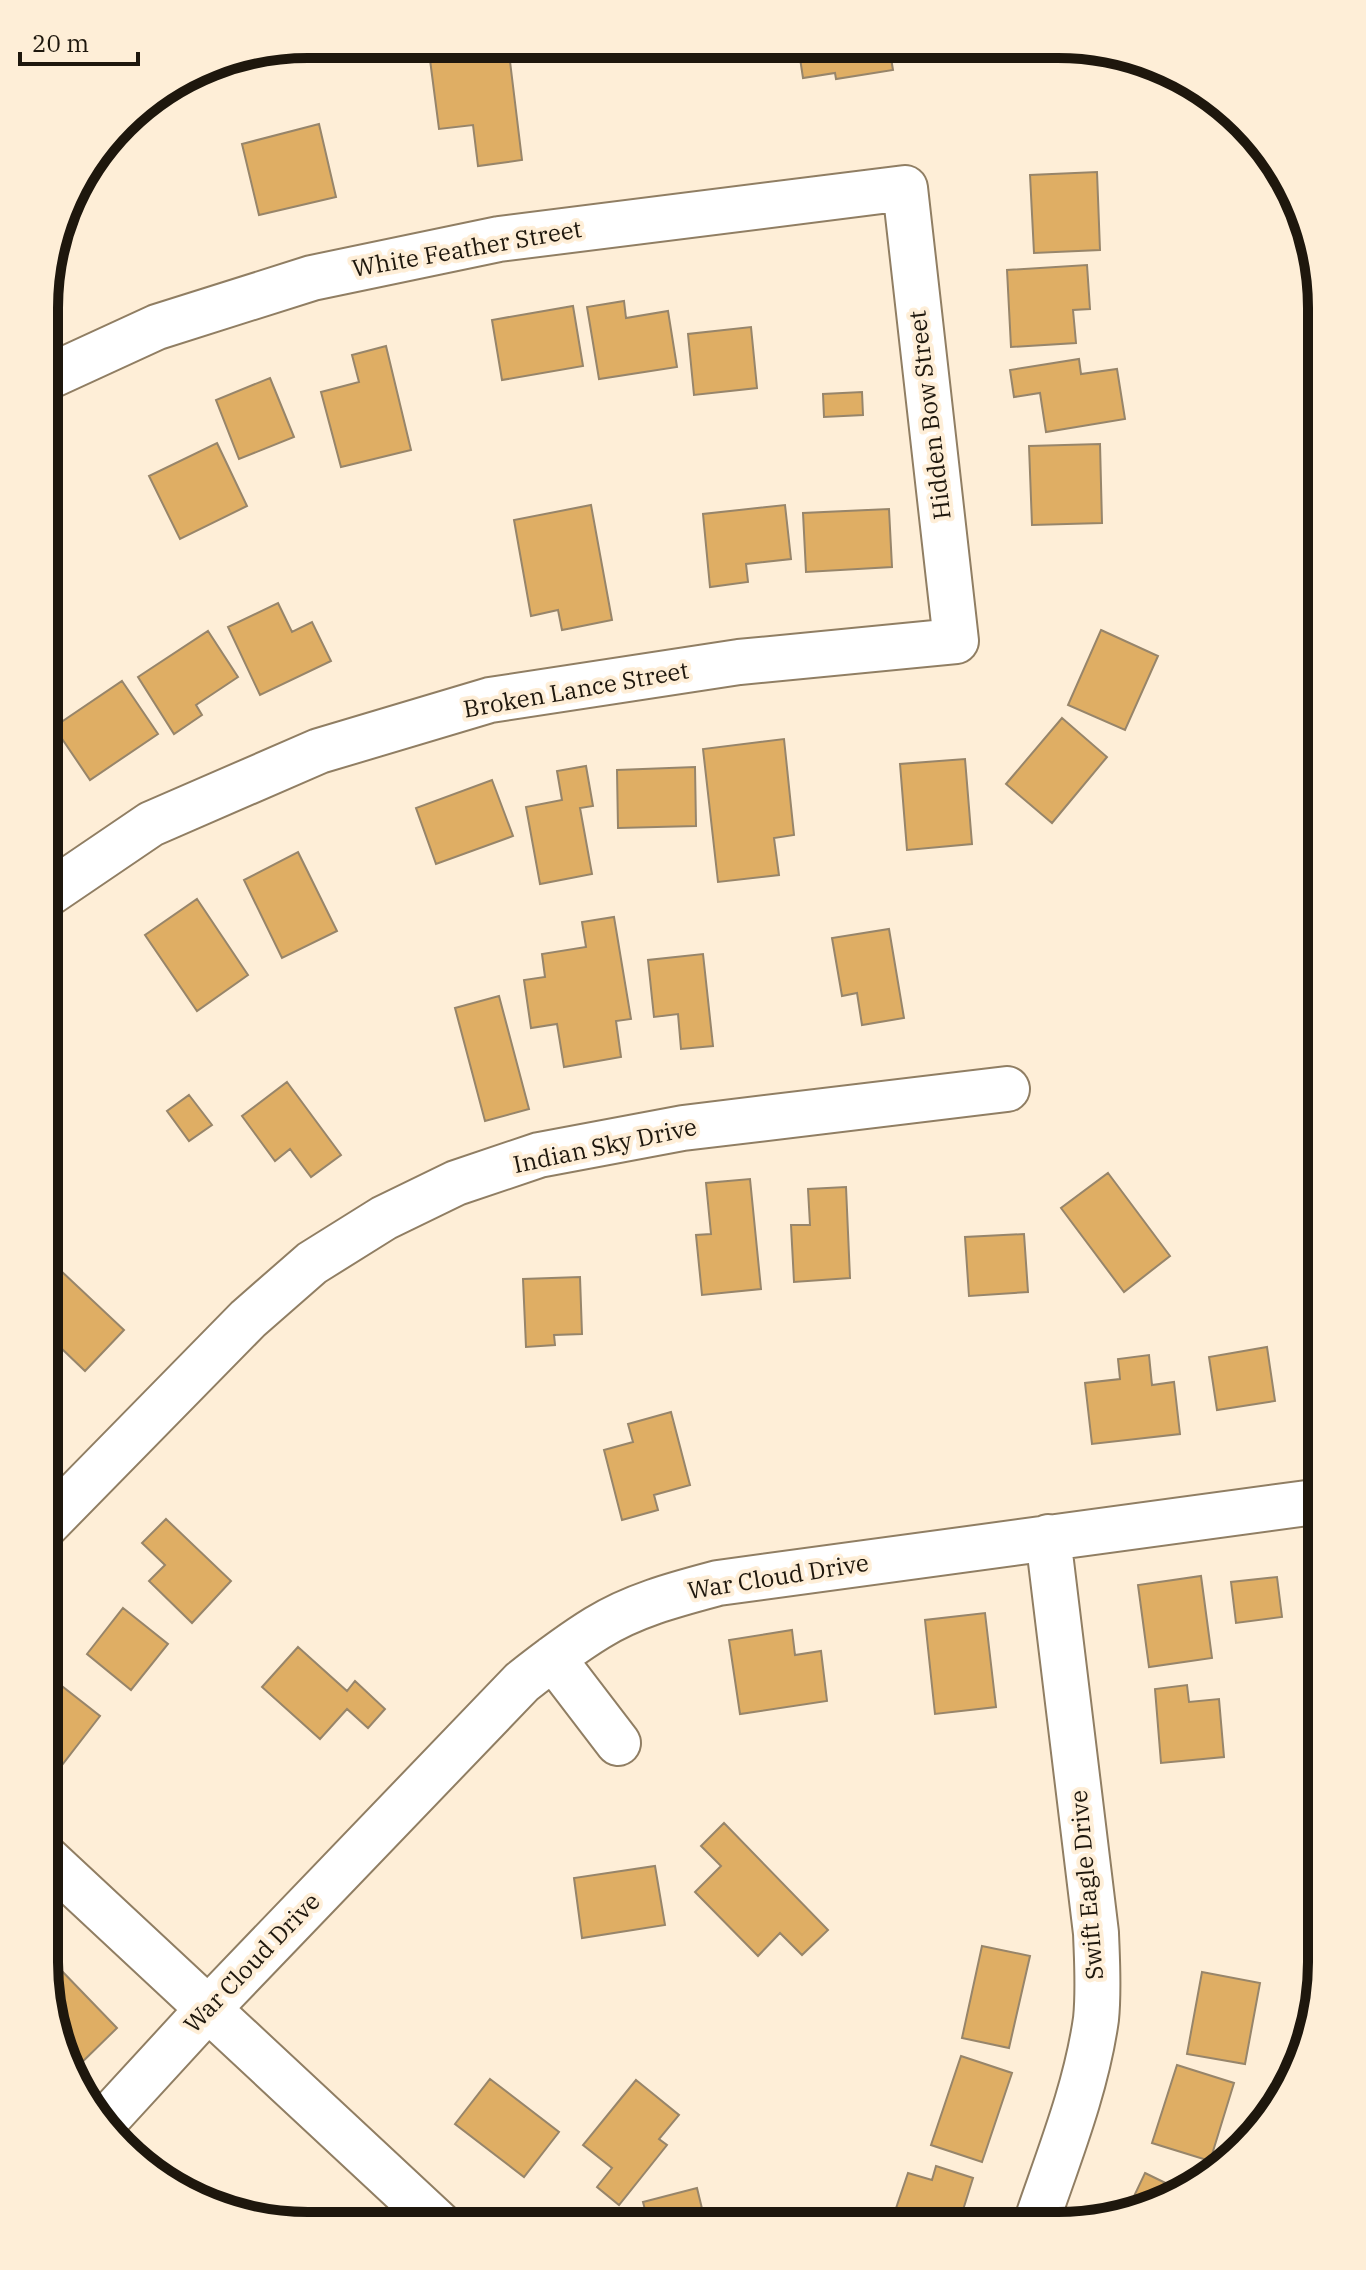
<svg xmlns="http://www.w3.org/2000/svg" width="1366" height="2270" viewBox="0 0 1366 2270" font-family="'IBM Plex Serif',serif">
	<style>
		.building { fill: #dfae64; stroke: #97856a; stroke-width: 2 }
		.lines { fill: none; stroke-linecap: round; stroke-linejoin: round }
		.minor-casing { stroke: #907e63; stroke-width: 48 }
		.minor { stroke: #fff; stroke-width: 44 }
		.labels { text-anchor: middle; stroke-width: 8; stroke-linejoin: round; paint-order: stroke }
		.street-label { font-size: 24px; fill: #1e170d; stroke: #feeed7 }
		.rim { fill: none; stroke: #1e170d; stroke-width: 10 }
	</style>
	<rect width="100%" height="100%" fill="#feeed7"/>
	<path class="building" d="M485,45h23l14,115 -44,6 -5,-41 -34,4 -10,-77z
		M798,45l91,1 4,24 -57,9 -1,-6 -32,5z
		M319,124l17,73 -77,18 -17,-71z
		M1097,172l3,78 -66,3 -4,-78z
		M1087,265l3,44 -17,1 3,33 -65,4 -4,-77z
		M624,301l2,17 42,-7 9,56 -78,12 -12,-72z
		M573,306l10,60 -81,14 -10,-60z
		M751,327l6,61 -63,7 -6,-61z
		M386,346l25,104 -70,17 -20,-75 38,-10 -7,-27z
		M1079,359l2,15 36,-5 8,50 -79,13 -6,-39 -26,4 -4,-27z
		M270,378l24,59 -55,22 -23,-59z
		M862,392l1,23 -39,2 -1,-23z
		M217,443l30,63 -67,33 -31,-63z
		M1100,444l2,79 -70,2 -3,-79z
		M591,505l21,115 -50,10 -4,-20 -27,6 -17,-96z
		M785,505l6,54 -45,5 2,18 -38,5 -7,-73z
		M889,509l3,58 -86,5 -3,-59z
		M278,603l14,29 20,-10 19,39 -71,34 -32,-68z
		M1101,630l57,26 -33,74 -57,-25z
		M208,631l30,46 -42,28 6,10 -28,19 -36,-57z
		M122,681l36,53 -68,46 -36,-53z
		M1062,718l45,39 -55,66 -46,-39z
		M784,739l10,96 -20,3 5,37 -61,7 -15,-133z
		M965,759l7,85 -65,6 -7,-86z
		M586,766l7,40 -13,2 12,66 -52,10 -14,-77 36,-7 -5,-29z
		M695,767l1,59 -78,2 -1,-58z
		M492,780l21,56 -77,28 -20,-56z
		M298,852l39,79 -55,27 -38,-78z
		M197,899l51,76 -51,36 -52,-76z
		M614,917l17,102 -15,2 5,36 -57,10 -7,-43 -26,4 -7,-48 21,-3 -3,-23 44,-7 -4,-25z
		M889,929l15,89 -42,7 -5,-32 -15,3 -10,-58z
		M703,954l10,92 -32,3 -3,-35 -24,3 -6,-57z
		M499,996l30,113 -44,12 -30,-113z
		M287,1082l54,73 -30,22 -21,-28 -15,12 -33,-45z
		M189,1095l23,30 -23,16 -22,-30z
		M1108,1173l62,83 -46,36 -63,-84z
		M750,1179l11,110 -59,6 -6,-60 15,-1 -5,-51z
		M846,1187l4,91 -56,4 -3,-57h19l-2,-36z
		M1024,1234l4,58 -59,4 -4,-59z
		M59,1269l65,61 -39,41 -23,-22 -14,14 -3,-3v-76z
		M580,1277l2,57 -28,1 1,10 -29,2 -3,-68z
		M1267,1347l8,54 -58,9 -8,-53z
		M1149,1355l3,30 22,-3 6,52 -88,10 -7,-61 35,-4 -2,-20z
		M671,1412l19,73 -36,10 4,15 -36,10 -18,-70 29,-8 -5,-18z
		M166,1519l65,62 -39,42 -43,-42 16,-16 -23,-22z
		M1201,1576l11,82 -63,9 -11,-82z
		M1277,1577l5,40 -46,6 -5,-41z
		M123,1608l45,36 -37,46 -44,-36z
		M985,1613l11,94 -61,7 -10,-94z
		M792,1630l3,25 26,-4 6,50 -87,13 -11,-74z
		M298,1647l49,44 8,-10 30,28 -17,19 -21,-19 -27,30 -58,-52z
		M44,1672l56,44 -38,49 -18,-14z
		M1187,1685l2,17 30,-3 5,58 -63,6 -6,-74z
		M724,1823l104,107 -26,25 -22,-22 -22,23 -63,-64 26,-26 -20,-20z
		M655,1866l10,59 -83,13 -8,-60z
		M982,1946l48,10 -21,92 -47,-10z
		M59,1968l58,60 -45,44 -8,-9 -17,-84z
		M1202,1972l58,11 -15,81 -58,-10z
		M961,2056l51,17 -30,89 -51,-17z
		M1177,2065l57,18 -24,78 -58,-18z
		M490,2079l69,53 -35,45 -69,-53z
		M636,2080l43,35 -20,24 8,6 -48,60 -22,-18 15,-19 -29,-23z
		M936,2166l37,12 -15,48h-68l18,-53 24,7z
		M1145,2173l35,17 -21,16 -33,7z
		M697,2188l9,37h-57l-6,-23z"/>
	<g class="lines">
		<g class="minor-casing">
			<path id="minor" d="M45,896l106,-72 168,-73 171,-51 249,-38 217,-21 -51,-453 -406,51 -187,39 -155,49 -111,51
				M45,1526l203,-207 64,-56 72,-45 72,-35 83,-28 144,-27 324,-39
				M553,1658l65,85
				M44,1856l395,368
				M107,2119l101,-110 314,-327c24,-19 49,-38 75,-54 37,-23 80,-34 121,-45l604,-82
				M1035,2226c23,-68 51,-136 61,-207 3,-29 1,-58 0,-86l-48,-396"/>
		</g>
		<use href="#minor" class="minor"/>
	</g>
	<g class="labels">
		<g class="street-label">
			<text transform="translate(467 249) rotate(-10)" y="8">White Feather Street</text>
			<text transform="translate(930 415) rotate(-97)" y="8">Hidden Bow Street</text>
			<text transform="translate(576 690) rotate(-10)" y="8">Broken Lance Street</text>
			<text transform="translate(605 1146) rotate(-12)" y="8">Indian Sky Drive</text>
			<text transform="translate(778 1577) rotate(-9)" y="8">War Cloud Drive</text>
			<text transform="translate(1087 1885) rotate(-95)" y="8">Swift Eagle Drive</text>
			<text transform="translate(252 1963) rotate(-46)" y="8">War Cloud Drive</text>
		</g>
	</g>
	<path d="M0 0H1366V2270H0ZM308 58H1058A250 250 0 0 1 1308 308V1962A250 250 0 0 1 1058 2212H308A250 250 0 0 1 58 1962V308A250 250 0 0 1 308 58Z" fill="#feeed7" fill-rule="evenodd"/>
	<path class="rim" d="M308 58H1058A250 250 0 0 1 1308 308V1962A250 250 0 0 1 1058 2212H308A250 250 0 0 1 58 1962V308A250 250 0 0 1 308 58Z"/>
	<path d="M20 52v12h118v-12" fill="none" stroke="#1e170d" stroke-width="4"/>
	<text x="32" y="52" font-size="24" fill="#1e170d" stroke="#feeed7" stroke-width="6" paint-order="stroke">20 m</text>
</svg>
